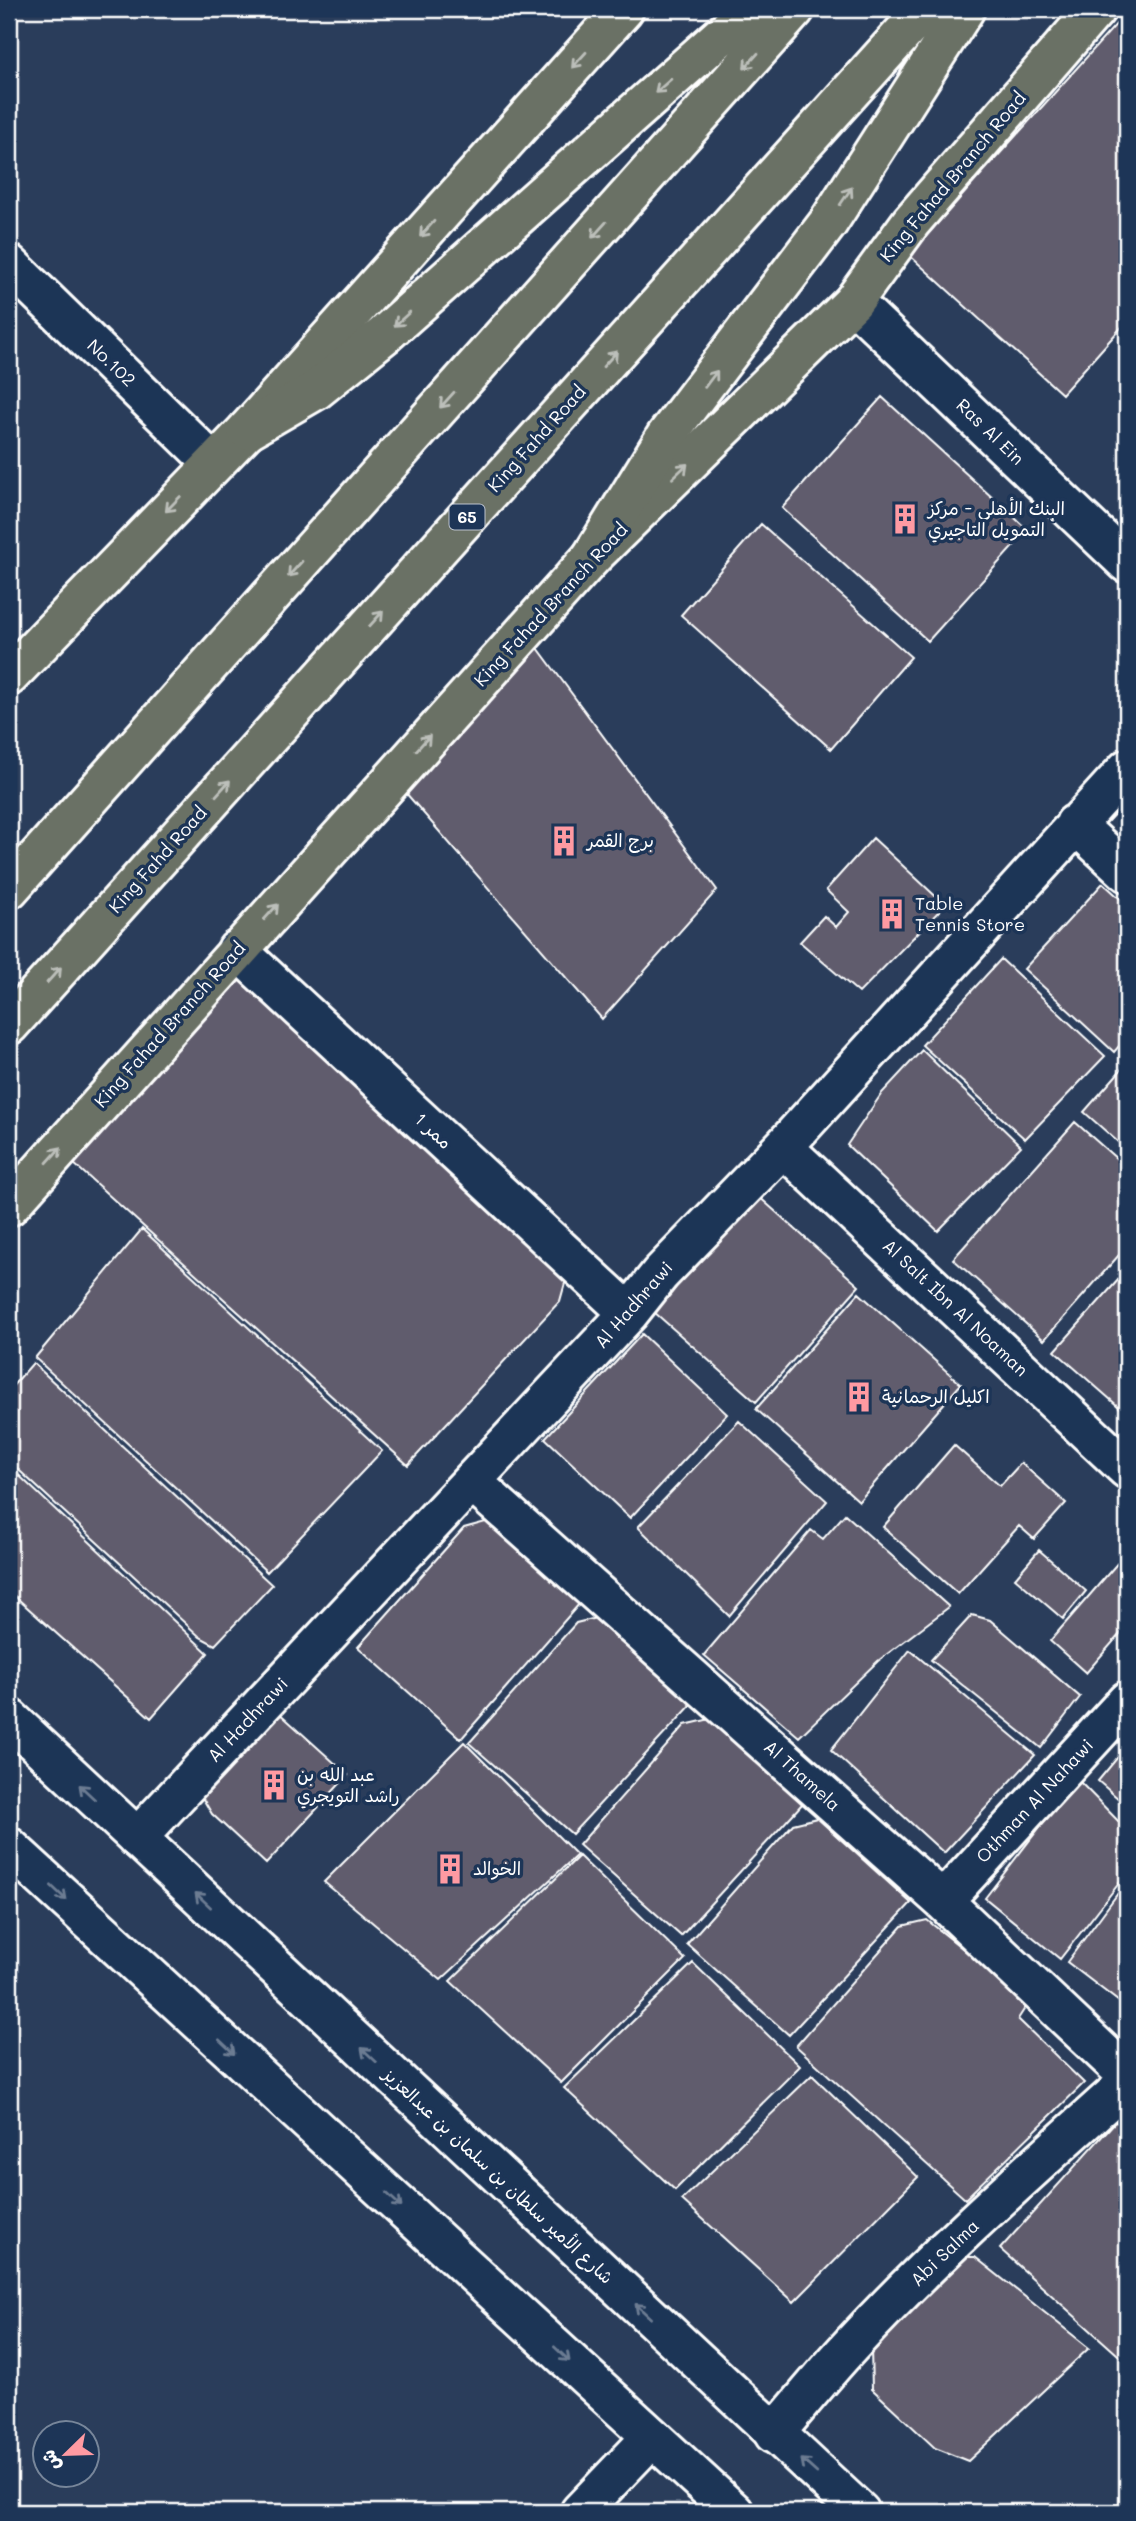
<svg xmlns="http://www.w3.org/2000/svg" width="1136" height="2521" viewBox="0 0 1136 2521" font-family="Mali,'Playpen Sans Arabic',sans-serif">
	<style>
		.building { fill: #605c6d; stroke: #fff; stroke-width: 2 }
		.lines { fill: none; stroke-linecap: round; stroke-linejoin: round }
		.street-casing { stroke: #fff; stroke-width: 44 }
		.secondary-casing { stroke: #fff; stroke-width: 44 }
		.primary-casing { stroke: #fff; stroke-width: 44 }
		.highway-casing { stroke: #fff; stroke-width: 44 }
		.street { stroke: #1d3557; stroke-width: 38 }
		.secondary { stroke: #1d3557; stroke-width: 38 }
		.primary { stroke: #6b7165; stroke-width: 38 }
		.highway { stroke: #6b7165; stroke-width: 38 }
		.oneway { stroke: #bcbfba }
		.oneway2 { stroke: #6c7c92 }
		.labels { text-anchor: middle; stroke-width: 7; stroke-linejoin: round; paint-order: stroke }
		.shield { fill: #1d3557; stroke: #bbc2cd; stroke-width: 2 }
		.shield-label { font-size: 16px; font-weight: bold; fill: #fff }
		.street-label { font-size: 18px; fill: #fff; stroke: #1d3557 }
		.poi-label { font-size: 18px; fill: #fff; stroke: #1d3557; text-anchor: start }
	</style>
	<rect width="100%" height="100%" fill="#2a3d5b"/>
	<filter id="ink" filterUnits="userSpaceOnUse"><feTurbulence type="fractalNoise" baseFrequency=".0143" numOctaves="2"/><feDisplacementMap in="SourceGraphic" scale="14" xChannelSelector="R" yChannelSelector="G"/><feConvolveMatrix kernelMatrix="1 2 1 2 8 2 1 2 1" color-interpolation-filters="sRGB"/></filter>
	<g filter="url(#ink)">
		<path class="building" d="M1127,12v309l-65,73 -153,-139z
			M882,397l146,133 -100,111 -146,-133z
			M761,524l150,133 -80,92 -150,-134z
			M538,648l179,242 -115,129 -197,-227z
			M873,838l72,67 -86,88 -59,-51 24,-26 12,11 13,-15 -23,-22z
			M1103,883l24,22v132l-13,15 -90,-83z
			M1001,959l104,97 -80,83 -103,-94z
			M238,979l329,297 -7,25 -152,164 -335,-302z
			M922,1050l99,96 -83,85 -91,-86 35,-52z
			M1127,1063v87l-43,-38z
			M1075,1122l52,46v78l-83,94 -91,-81z
			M757,1195l102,91 -103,116 -102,-90z
			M142,1229l240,222 -115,121 -232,-214z
			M1127,1270v144l-72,-63z
			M859,1293l102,91 -102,117 -103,-92z
			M642,1334l85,80 -97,104 -85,-80z
			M33,1363l239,222 -57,60 -15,-8 -191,-176v-71z
			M739,1421l88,80 -98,115 -91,-89z
			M954,1445l46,41 21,-23 45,40 -32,36 -15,-13 -61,68 -75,-67z
			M9,1466l199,187 -57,65 -142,-127z
			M845,1514l104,93 -71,54 -79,76 -95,-82 107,-125 12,9z
			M489,1521l91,82 -119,136 -103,-92 106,-119z
			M1039,1550l47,41 -23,28 -48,-41z
			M1127,1552v74l-41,47 -36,-32z
			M972,1615l18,5 90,77 -39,51 -110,-88z
			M600,1617l94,85 -122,132 -103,-91 107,-120z
			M910,1650l125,105 -91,98 -113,-103z
			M277,1711l71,64 -82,89 -54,-50 -12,-20z
			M710,1719l93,84 -122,133 -102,-91 106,-120z
			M464,1742l113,113 -136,125 -117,-98z
			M1127,1746v60l-29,-25z
			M1077,1779l50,51v43l-67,86 -75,-61z
			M817,1818l94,85 -122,132 -102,-91 106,-120z
			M579,1856l106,103 -124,124 -111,-102z
			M1127,1881v127l-60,-46z
			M927,1920l102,82 -11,17 66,64 -119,116 -169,-153 106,-120z
			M693,1963l107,103 -125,124 -111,-102z
			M812,2075l106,102 -124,125 -112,-102z
			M1115,2122l12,3v238l-127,-114z
			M954,2257h21l114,91 -121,113 -33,-13 -63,-59 -1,-41z"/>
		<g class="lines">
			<g class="street-casing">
				<path id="street" d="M9,264l204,199
					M853,302l274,261
					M1075,824l52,48
					M237,950l392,363
					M783,1147l344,322
					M472,1482l471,419 184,174
					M137,1838l492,-525 31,-39 123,-127 344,-378
					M943,1901l184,-200
					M774,2434c26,-30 50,-60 77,-89 86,-93 182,-177 276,-262
					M580,2512l72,-75"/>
			</g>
			<g class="secondary-casing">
				<path id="secondary" d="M9,1718l851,794
					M9,1847l725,665"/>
			</g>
			<g class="primary-casing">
				<path id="primary" d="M9,676l238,-246 377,-421
					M9,1206l582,-648 262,-256 58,-80 185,-213"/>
			</g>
			<g class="highway-casing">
				<path id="highway" d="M247,430l69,-40 68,-55 367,-326
					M591,558l75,-122 162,-213 137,-214
					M9,889l786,-880
					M9,1025l916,-1016"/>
			</g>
			<use href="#street" class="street"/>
			<use href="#secondary" class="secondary"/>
			<use href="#primary" class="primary"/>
			<use href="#highway" class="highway"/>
		</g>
		<defs><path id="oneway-shaft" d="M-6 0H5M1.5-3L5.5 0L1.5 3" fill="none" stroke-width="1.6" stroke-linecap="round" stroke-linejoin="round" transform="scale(1.75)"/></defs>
		<g class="oneway">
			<use href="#oneway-shaft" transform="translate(579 60) rotate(132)"/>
			<use href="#oneway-shaft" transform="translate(751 61) rotate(132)"/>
			<use href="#oneway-shaft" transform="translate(663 86) rotate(139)"/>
			<use href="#oneway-shaft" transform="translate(846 196) rotate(-56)"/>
			<use href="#oneway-shaft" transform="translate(427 229) rotate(132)"/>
			<use href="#oneway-shaft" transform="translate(599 230) rotate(132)"/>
			<use href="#oneway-shaft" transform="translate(402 319) rotate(138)"/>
			<use href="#oneway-shaft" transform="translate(610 359) rotate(-48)"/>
			<use href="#oneway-shaft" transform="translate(711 379) rotate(-53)"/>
			<use href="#oneway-shaft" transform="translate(447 400) rotate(132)"/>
			<use href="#oneway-shaft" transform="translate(680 471) rotate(-44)"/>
			<use href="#oneway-shaft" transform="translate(173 504) rotate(134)"/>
			<use href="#oneway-shaft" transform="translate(295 569) rotate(132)"/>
			<use href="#oneway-shaft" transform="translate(376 619) rotate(-48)"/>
			<use href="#oneway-shaft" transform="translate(423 743) rotate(-48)"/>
			<use href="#oneway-shaft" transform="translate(223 788) rotate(-48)"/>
			<use href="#oneway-shaft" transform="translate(271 912) rotate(-48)"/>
			<use href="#oneway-shaft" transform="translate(54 975) rotate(-48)"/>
			<use href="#oneway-shaft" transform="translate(54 1155) rotate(-48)"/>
		</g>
		<g class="oneway2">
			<use href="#oneway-shaft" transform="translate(87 1792) rotate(-137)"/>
			<use href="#oneway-shaft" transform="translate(59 1893) rotate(43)"/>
			<use href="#oneway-shaft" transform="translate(203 1900) rotate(-137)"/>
			<use href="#oneway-shaft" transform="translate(227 2047) rotate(43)"/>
			<use href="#oneway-shaft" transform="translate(369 2055) rotate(-137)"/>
			<use href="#oneway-shaft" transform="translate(394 2200) rotate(43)"/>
			<use href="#oneway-shaft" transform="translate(643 2311) rotate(-137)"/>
			<use href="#oneway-shaft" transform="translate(562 2354) rotate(43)"/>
			<use href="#oneway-shaft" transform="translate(809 2466) rotate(-138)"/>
		</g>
	</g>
	<defs>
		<g id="building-bare" transform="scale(2.415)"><path d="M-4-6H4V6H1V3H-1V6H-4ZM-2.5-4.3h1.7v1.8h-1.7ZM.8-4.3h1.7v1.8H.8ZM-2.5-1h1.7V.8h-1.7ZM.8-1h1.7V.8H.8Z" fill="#ff9aa2" stroke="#1d3557" stroke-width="2.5" paint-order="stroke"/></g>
	</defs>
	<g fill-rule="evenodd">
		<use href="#building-bare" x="905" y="519"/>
		<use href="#building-bare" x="564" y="841"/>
		<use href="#building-bare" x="892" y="914"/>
		<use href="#building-bare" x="859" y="1397"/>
		<use href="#building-bare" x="274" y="1785"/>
		<use href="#building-bare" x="450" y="1869"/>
	</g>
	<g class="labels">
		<rect class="shield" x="449.5" y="504.5" width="35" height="25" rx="5"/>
		<g class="shield-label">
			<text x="467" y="523">65</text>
		</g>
		<g class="street-label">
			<text transform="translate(953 177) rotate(-50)" y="6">King Fahad Branch Road</text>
			<text transform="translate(111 363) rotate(44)" y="6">No.102</text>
			<text transform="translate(990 432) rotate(44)" y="6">Ras Al Ein</text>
			<text transform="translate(537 439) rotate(-48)" y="6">King Fahd Road</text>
			<text transform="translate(551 605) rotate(-47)" y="6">King Fahad Branch Road</text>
			<text transform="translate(158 860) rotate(-48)" y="6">King Fahd Road</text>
			<text transform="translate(170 1025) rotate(-48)" y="6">King Fahad Branch Road</text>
			<text transform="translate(433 1131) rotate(43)" y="6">ممر 1</text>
			<text transform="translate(634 1305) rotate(-49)" y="6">Al Hadhrawi</text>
			<text transform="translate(955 1308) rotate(43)" y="6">Al Salt Ibn Al Noaman</text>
			<text transform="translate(248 1720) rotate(-47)" y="6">Al Hadhrawi</text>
			<text transform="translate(802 1776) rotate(42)" y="6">Al Thamela</text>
			<text transform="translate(1035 1801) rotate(-47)" y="6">Othman Al Nahawi</text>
			<text transform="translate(498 2176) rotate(43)" y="6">شارع الأمير سلطان بن سلمان بن عبدالعزيز</text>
			<text transform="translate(945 2253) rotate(-44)" y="6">Abi Salma</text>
		</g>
		<g class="poi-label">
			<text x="928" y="515">البنك الأهلي - مركز<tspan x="928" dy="21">التمويل التاجيري</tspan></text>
			<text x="587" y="847">برج القمر</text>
			<text x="915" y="910">Table<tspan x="915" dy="21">Tennis Store</tspan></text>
			<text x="882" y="1403">اكليل الرحمانية</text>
			<text x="297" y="1781">عبد الله بن<tspan x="297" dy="21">راشد التويجري</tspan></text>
			<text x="473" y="1875">الخوالد</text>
		</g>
	</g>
	<rect width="1136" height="2521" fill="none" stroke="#1d3557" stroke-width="35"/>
	<rect x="18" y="18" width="1101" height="2486" fill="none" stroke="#fff" stroke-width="2.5" filter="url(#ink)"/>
	<g transform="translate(66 2454) rotate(247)"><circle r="33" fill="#1d3557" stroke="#77869a" stroke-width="2"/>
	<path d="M0-5L12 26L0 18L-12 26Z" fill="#ff9aa2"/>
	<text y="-10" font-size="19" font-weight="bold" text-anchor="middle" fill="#ffffff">ش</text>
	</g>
</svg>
